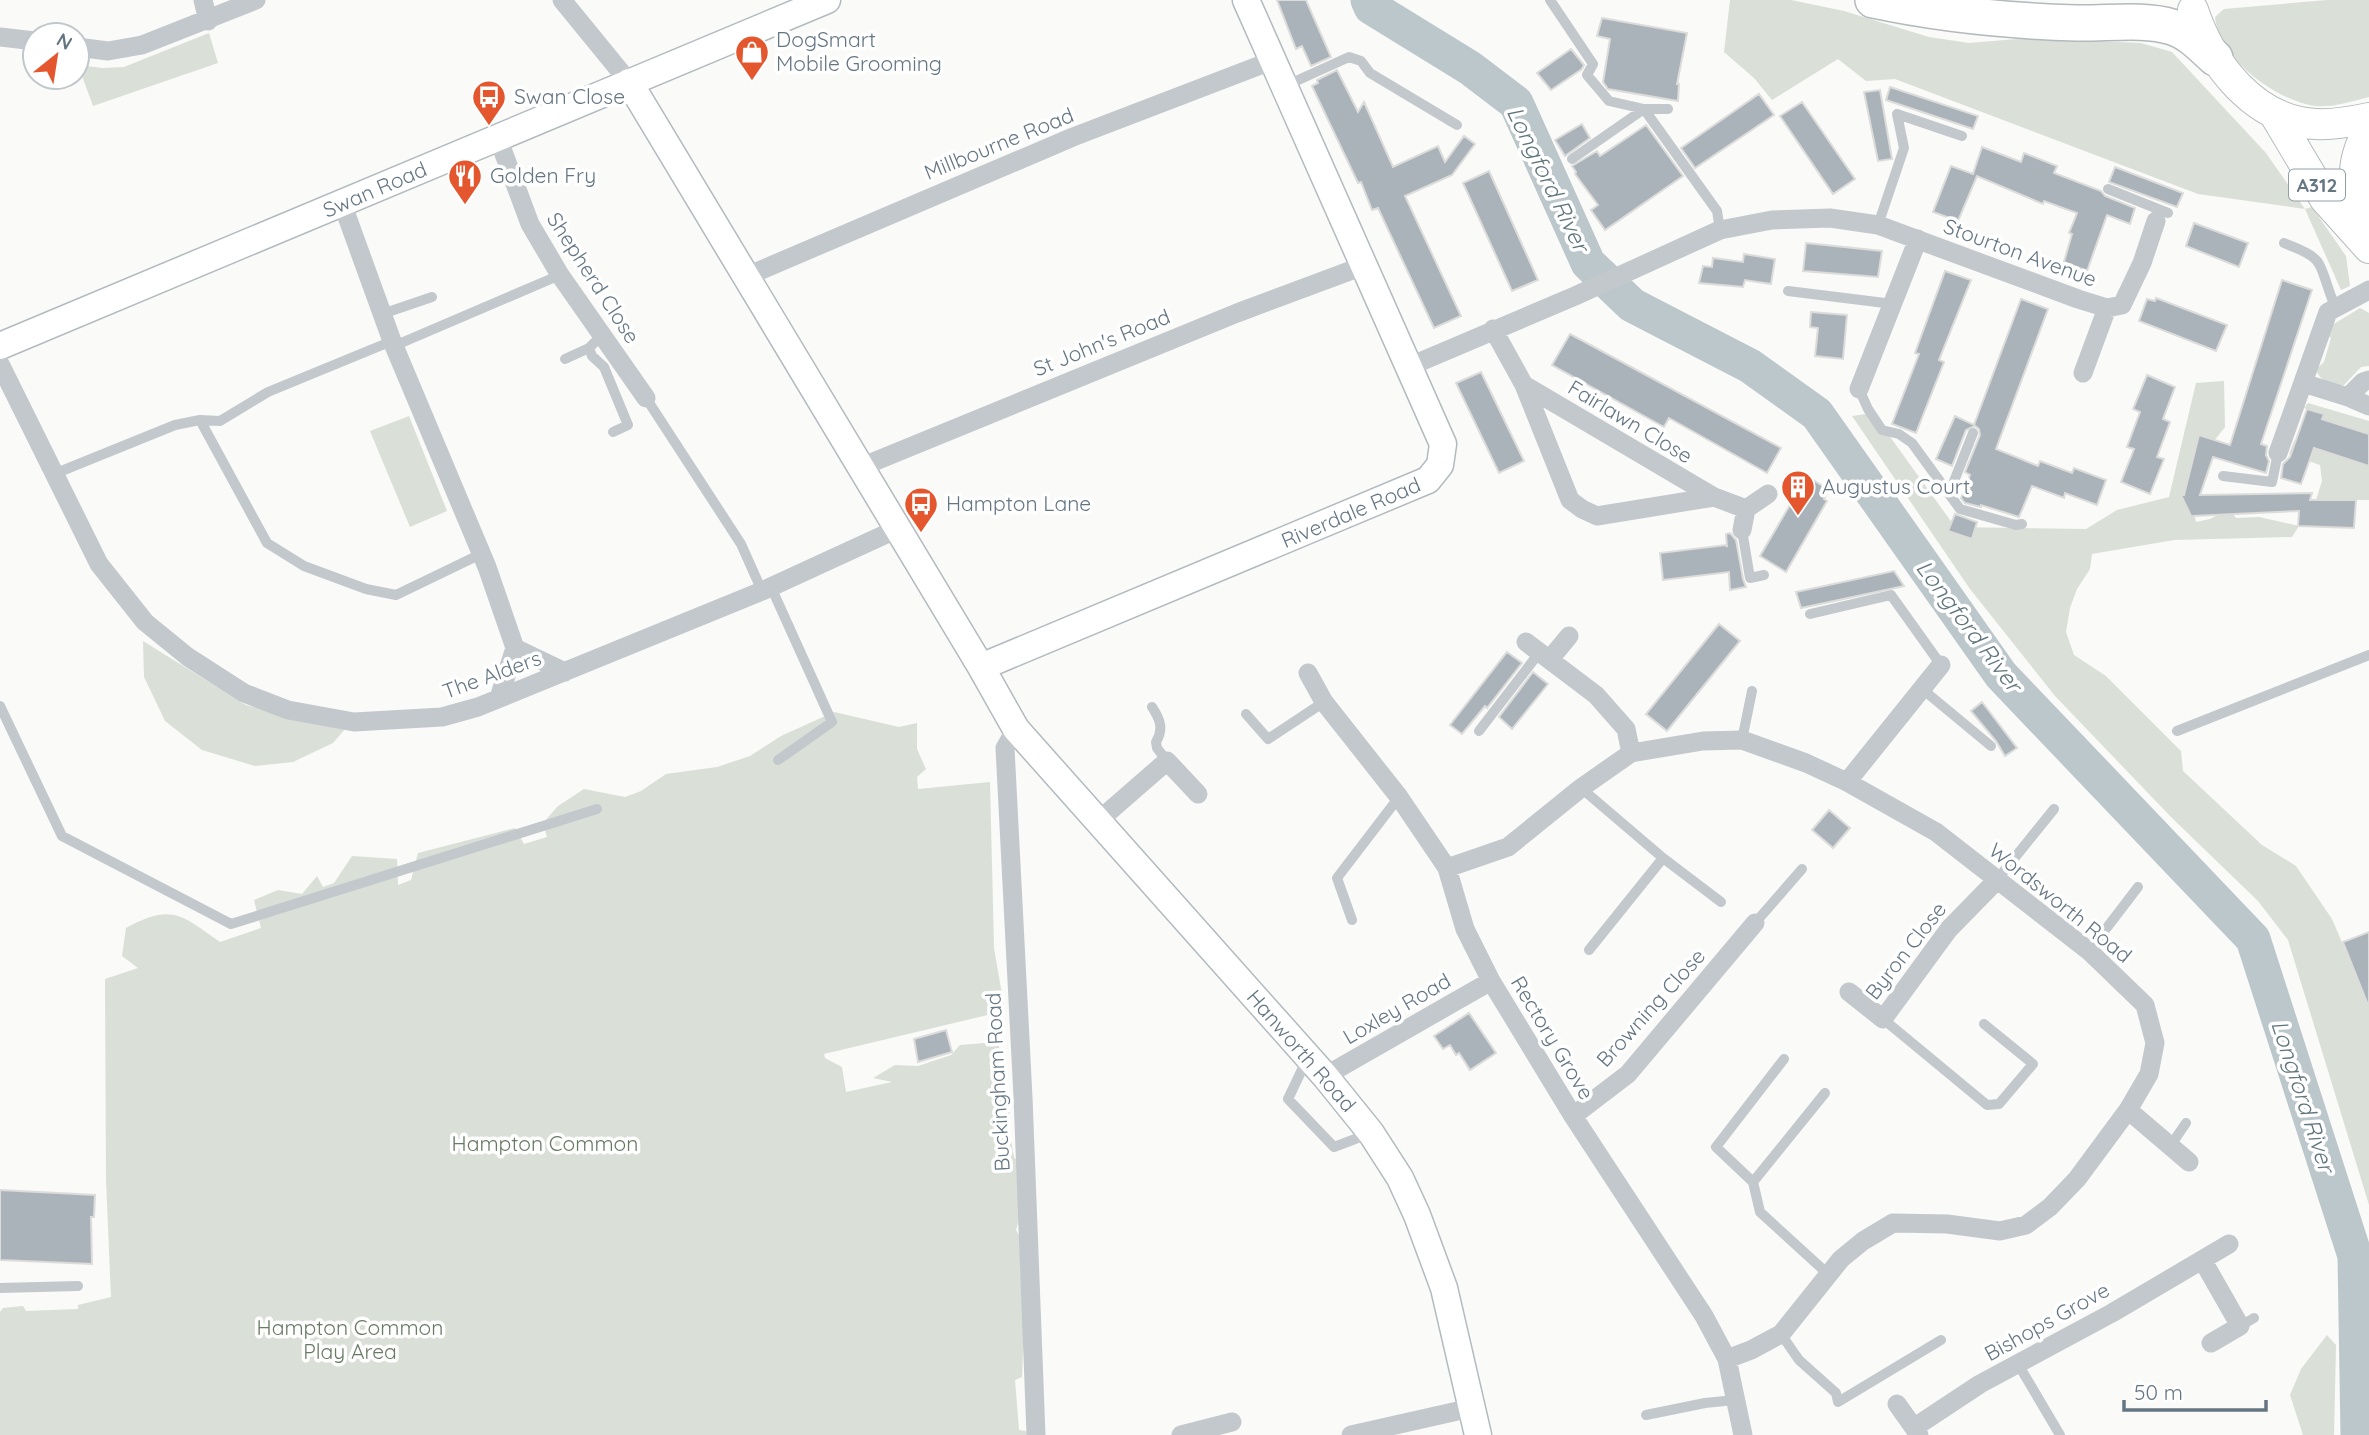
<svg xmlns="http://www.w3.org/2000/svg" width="2369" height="1435" viewBox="0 0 2369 1435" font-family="Quicksand,sans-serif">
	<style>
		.green { fill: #dadfd7 }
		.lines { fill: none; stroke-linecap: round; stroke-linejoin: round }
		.river { stroke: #bbc7cb; stroke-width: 35 }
		.building { fill: #aab3b9; stroke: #dcdcda; stroke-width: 2 }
		.secondary-casing { stroke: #b3babf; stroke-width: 29 }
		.primary-casing { stroke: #b5babe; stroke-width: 32 }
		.highway-casing { stroke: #b4b9bd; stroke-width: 38 }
		.lane { stroke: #c3c8cc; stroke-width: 10 }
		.street { stroke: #c3c8cc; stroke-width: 19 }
		.secondary { stroke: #fff; stroke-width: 26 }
		.primary { stroke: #fff; stroke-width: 30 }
		.highway { stroke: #fff; stroke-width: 35 }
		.labels { text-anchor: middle; stroke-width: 7; stroke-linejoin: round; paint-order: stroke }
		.shield { fill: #fff; stroke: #939fa8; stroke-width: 2 }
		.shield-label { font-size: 19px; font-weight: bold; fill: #657683 }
		.poi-label { font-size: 21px; fill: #657683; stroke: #fff; text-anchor: start }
		.street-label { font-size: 21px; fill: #657683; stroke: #fff }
		.park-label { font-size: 21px; fill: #687a64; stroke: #fff }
		.water-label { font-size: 23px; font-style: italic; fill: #60757c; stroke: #fff }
	</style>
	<rect width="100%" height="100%" fill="#fafaf8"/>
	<path class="green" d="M1730,0h61l53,11 85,26 40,6 60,-5 112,5 31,9 94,101 39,56 7,-2 34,49 4,30 -9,4 -36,-81 -107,-15 -303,-115 -29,2 -28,-22 -66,41 -18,-22 -30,-26z
		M2327,0h42v97c-16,4 -37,11 -54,9 -38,-5 -97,-48 -100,-89l9,-8z
		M209,33l9,30 -125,43 -15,-41 25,3 21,-1z
		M2360,308l9,5v53l-8,1 -17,18c-12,1 -25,-4 -28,-16l8,-7 7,-24 -4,-4 2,-7z
		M2224,381l1,46 -18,23 -13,61 2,11 14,-3 19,-10 7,9 23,-1 40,9 -7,11 -118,3 -82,14 -2,15 -13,20 -7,19 -4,24 8,23 32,21 75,75 2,20 79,74 34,21 36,53 37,87v199l-81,-265 -30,-39 -86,-83 -117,-122 -85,-107 -118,-173 21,-3 82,114 131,2 31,-19 52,-13 27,-114z
		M2308,403l61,18v13l-47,-15 1,-5 -19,-6z
		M409,416l38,95 -37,16 -40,-96z
		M2294,441l75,25v34h-53l6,-19 -2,-16 -31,-11z
		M143,641l103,64 99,24 -12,14 -40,19 -38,4 -53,-16 -37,-29 -21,-44z
		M834,712l65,15 18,-4v26l9,20 -9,8 1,12 72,-7 4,166 10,58 -8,4v3l-172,41 1,4 17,9 4,25 46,-10 -19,-4 22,-13 23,1 33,-11 9,-10 38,-3 7,31 -1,27 6,14 -5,3v16l5,2 4,22 11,14 1,24 -10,35 11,19 -5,128 -7,3 4,50 7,1 1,4h-1027v-123l3,-4 20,-2 3,5 52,-2v-4l33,-8 -5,-117 -1,-201 33,-11 -16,-12 4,-28c46,-25 55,-13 94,14l41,-14 -7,-28 24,-10 24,4 15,-18 6,11 11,-4 18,-27 45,3 1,26 13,-5 7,-27 97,-25 9,16 23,-7 -4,-14 15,-17 26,-17 41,8 16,-6 25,-17 51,-7 33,-11 31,-20z
		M2327,1335l9,10 -2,90h-31l-13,-40 11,-26z"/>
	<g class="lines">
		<path class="river" d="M1368,0l3,7 99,61 46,35 72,160 44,42 118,61 67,48 184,261 252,264 102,317 3,179"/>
	</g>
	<path class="building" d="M1277,0h29l25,57 -20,9 -9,-20 -6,3z
		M1602,18l85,15 -10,51h2l-1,17 -70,-12 -5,-7 7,-43 -13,-3z
		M1571,49l13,16 -2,4 -31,21 -14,-17z
		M1337,70l21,42 6,-10 29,65 45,-21 7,16 19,-26 11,8 -23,31 -47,21 56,120 -27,12 -56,-120 -6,2 -11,-28 -3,1 -46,-97 6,-3 -1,-3z
		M1890,87l88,29 -5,13 -87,-29z
		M1880,90l12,69 -14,2 -14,-69z
		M1759,94l15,21 -79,53 -14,-20z
		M1802,102l53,77 -22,15 -53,-78z
		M1582,124l8,14 -25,18 -10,-16z
		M1646,125l37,51 -78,54 -14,-20 7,-5 -23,-31 1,-2 -4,-6 25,-15 3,5z
		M1982,147l39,15 3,-9 33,13 -3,7 47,18 4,5 30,12 -5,16 -23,-9 -20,56 -23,-9 8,-28 -3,-1 8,-20 -33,-12 -1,3 -66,-28 -19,45 -25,-9 18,-46 22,8z
		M2115,167l68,26 -6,14 -68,-25z
		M1489,171l49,109 -26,11 -49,-108z
		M2194,223l54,20 -9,24 -53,-21z
		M1806,243l76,8 -4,26 -75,-6z
		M1744,254l31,5 -4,25 -26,-4 -2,7 -44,-4 4,-17 9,1 1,-9 30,4z
		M1945,271l26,9 -32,80 5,2 -28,71 -24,-9 27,-70 -4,-1z
		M2282,280l30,10 -51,154 6,2 -1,9 3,6 -3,12 -53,-16 -13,38 112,-2 -2,7h46l-2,28 -56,-2 1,-15 -106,5 -1,2 -11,-23h3l15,-60 31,10z
		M2156,298l71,27 -11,26 -77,-30 8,-22 8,2z
		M2021,299l27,10 -52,140 42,17 2,-5 32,12 2,-5 32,12 -9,25 -32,-12 -1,5 -32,-12 -13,31 -38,-12v2l-16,-4 -4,-5 9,-23 -5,-3 15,-37 -1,-6 -4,-3 -9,4 -14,36 -16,-7 19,-43 19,9z
		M1811,312l36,3 -4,44 -28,-3 3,-28 -8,-1z
		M1570,334l211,114 -14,25 -98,-55 -5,9 -112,-62z
		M1481,372l43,89 -25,12 -43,-90z
		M2147,375l28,12 -12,32 7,3 -13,35 7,2 -14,35 -29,-12 13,-33 -7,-2 13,-35 -7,-3z
		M2307,409l17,5 -2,5 47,15v32l-55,-18 -13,36 -20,-6 2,-14 7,-7z
		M1807,476l22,14 -5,9 3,2 -41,71 -26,-16z
		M1955,514l22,8 -5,17 -24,-8z
		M1730,533l6,7 7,39 3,8 -16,3 -1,-18 -66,8 -3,-27 66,-8 1,2 -1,-13z
		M1894,571l10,15 -103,22 -5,-16z
		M1719,624l21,17 -73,90 -21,-17z
		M1507,652l15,11 -35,45 -2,-2 -23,28 -12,-9z
		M1533,672l15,12 -36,45 -13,-12z
		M1982,702l35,46 -12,8 -9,-15 -25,-30z
		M1829,810l21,18 -17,20 -21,-18z
		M2369,932v73h-1l-25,-63z
		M1469,1013l27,40 -26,17 -11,-17 -3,2 -6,-10 -7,4 -9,-13z
		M946,1030l6,22 -34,10 -4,-23z
		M0,1190l95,5 -1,22h-3l1,47 -92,-4z"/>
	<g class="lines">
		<g class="secondary-casing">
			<path id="secondary" d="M629,82l352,585 35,62 309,347 46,57 29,45 17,37 27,73 34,147
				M0,346l827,-346
				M981,667l447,-187 12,-15 3,-21 -197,-444"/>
		</g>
		<g class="primary-casing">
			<path id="primary" d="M2193,10c18,54 61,111 123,114 18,1 35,-2 53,-6
				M2275,115l50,84 44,49
				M2369,128c-22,41 -15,56 0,98"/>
		</g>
		<g class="highway-casing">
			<path id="highway" d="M1873,0c66,14 135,21 203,23 29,1 69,-5 96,4 17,5 30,19 43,31"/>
		</g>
		<path class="lane" d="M1550,0l43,64 -6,11 22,26 35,8 73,102 3,19
			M1285,86l64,-29 12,4 9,12 87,52
			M1572,159l72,-50h24
			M2108,189l60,24
			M1878,225l26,-77 -7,-34 65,22
			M2284,243c11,5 29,10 35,21 6,10 10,31 17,44
			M1788,291l105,13
			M382,314l50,-17
			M394,346l166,-71
			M589,348l3,8 12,11 24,58 -15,7
			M565,359l24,-11 13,-13
			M1859,389l9,20 14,21 17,4 13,9 48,66 56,16 6,-1
			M646,398l95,146 21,47
			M200,420l67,123 37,23 62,23 30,6 85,-41
			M54,474l121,-49 25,-5 20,1 48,-29 124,-51
			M2223,476l49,6 6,-29
			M1949,494l24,-61
			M1742,530l8,48 14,-3
			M771,587l61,135 -54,38
			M1810,614l81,-19 50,70
			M1921,688l70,58
			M0,706l62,130 169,88 366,-115
			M1152,707c8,12 12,22 4,35l1,6 10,13
			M1246,714l22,25 56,-37
			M1479,731l60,-78
			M2177,731l192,-76
			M1742,740l10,-49
			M1581,788l82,70 58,44
			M1996,881l58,-72
			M1352,920l-15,-42 62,-81
			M1755,923l47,-54
			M1589,950l74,-92
			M2089,951l49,-64
			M1883,1019l104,86 12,-1 34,-40 -49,-40
			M1307,1059l-19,40 46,48 37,-14
			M1784,1059l-68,88 37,35 7,30 69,63
			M2171,1145l15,-22
			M1753,1182l72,-89
			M0,1288l78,-2
			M2240,1326l14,-8
			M1781,1334l18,26 37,33 2,9 103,-62
			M2018,1364l42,71
			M1646,1415l59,-12 30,-3"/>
		<path class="street" d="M203,0l5,21
			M562,0l67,82
			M0,37l35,4
			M77,47l31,4 34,-6 114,-45
			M498,138l32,86 30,51 86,123
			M342,203l50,138 95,226 28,81 50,24
			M747,276l326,-139 198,-76
			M1493,329l31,56 190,112
			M0,364l99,200 46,58 43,35 56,36 44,17 66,12 88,-5 36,-10 284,-116 135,-62
			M1408,367l167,-71 145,-66 52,-10 58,-2 48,7 200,74 29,9 15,-3 20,-42 14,-42
			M2083,373l24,-65
			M2303,383l45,14 21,9
			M1524,385l46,115 12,9 15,7 117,-19 32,12 22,-15
			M1859,389l59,-150
			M2348,397l15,-15 6,-2
			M2278,453l50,-141 41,-22
			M861,467l376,-154 126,-47
			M1742,530l4,-21
			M1526,642l70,53 30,34 5,24
			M1550,659l19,-23
			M1308,673l16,29 75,95 48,71 18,61 26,52 82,135 131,200 23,43 16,76
			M499,698l16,-50
			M1016,729l-11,19 18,349 13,338
			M1847,782l94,-117
			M1097,822l70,-61 31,33
			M1447,868l61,-21 73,-59 50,-35 72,-12 39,-1 64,23 41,19 89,50 153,119 56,54 10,38 -6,31 -21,36 -51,69 -27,28 -24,18 -26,6 -53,-7 -54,-1 -30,18 -22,18 -60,75 -30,16 -24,9
			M1849,992l34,27 66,-90 47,-48
			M1325,1076l166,-95
			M2128,1110l61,52
			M1573,1116l55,-42 127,-151
			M2203,1261l37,65 -29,17
			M1897,1404l22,31
			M1915,1427l65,-43 132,-71 117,-69
			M1181,1435l51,-13
			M1351,1435l120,-27"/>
		<use href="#secondary" class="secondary"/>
		<use href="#primary" class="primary"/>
		<use href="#highway" class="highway"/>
	</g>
	<defs>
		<g id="shop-pin" transform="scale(1.75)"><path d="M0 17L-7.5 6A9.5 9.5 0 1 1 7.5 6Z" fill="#e4572e" stroke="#fff"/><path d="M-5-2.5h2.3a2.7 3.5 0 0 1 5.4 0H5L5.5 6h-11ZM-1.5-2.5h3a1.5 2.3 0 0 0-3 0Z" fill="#fff"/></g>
		<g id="bus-pin" transform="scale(1.75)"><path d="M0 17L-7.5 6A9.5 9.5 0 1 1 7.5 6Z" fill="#e4572e" stroke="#fff"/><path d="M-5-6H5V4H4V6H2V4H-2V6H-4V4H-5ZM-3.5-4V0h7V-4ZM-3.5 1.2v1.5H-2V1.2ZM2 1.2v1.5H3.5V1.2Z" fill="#fff"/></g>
		<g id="restaurant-pin" transform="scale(1.75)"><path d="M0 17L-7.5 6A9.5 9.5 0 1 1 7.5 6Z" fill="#e4572e" stroke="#fff"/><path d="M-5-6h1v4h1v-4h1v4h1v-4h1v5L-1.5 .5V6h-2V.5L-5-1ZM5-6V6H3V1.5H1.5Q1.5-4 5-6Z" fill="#fff"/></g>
		<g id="building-pin" transform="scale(1.75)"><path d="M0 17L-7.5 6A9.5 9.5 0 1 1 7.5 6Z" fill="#e4572e" stroke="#fff"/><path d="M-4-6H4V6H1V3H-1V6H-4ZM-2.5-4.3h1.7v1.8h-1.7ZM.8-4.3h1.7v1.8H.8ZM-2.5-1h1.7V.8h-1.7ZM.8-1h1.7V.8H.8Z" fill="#fff"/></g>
	</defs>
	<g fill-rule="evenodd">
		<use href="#shop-pin" x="752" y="52"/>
		<use href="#bus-pin" x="489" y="97"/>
		<use href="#restaurant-pin" x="465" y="176"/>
		<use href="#building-pin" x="1798" y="487"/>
		<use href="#bus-pin" x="921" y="504"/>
	</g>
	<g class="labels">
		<rect class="shield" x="2289" y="169.5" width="56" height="31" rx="5"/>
		<g class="shield-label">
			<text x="2317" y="192">A312</text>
		</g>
		<g class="poi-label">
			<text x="776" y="47">DogSmart<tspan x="776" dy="24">Mobile Grooming</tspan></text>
			<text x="514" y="104">Swan Close</text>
			<text x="490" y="183">Golden Fry</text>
			<text x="1822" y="494">Augustus Court</text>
			<text x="946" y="511">Hampton Lane</text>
		</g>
		<g class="street-label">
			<text transform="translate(999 144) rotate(-22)" y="7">Millbourne Road</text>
			<text transform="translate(375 190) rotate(-23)" y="7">Swan Road</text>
			<text transform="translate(2020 253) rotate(20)" y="7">Stourton Avenue</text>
			<text transform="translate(593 278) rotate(57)" y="7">Shepherd Close</text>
			<text transform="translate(1102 343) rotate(-22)" y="7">St John's Road</text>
			<text transform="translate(1630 422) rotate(31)" y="7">Fairlawn Close</text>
			<text transform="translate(1351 513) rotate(-23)" y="7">Riverdale Road</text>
			<text transform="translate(492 675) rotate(-20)" y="7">The Alders</text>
			<text transform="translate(2060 903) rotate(39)" y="7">Wordsworth Road</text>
			<text transform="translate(1906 951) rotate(-52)" y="7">Byron Close</text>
			<text transform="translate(1651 1008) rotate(-48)" y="7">Browning Close</text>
			<text transform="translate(1397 1009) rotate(-30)" y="7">Loxley Road</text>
			<text transform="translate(1552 1038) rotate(59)" y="7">Rectory Grove</text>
			<text transform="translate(1301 1051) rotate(49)" y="7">Hanworth Road</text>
			<text transform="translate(998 1082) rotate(-93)" y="7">Buckingham Road</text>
			<text transform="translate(2047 1322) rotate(-29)" y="7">Bishops Grove</text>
		</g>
		<g class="park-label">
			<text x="545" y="1151">Hampton Common</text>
			<text x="350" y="1335">Hampton Common<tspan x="350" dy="24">Play Area</tspan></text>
		</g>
		<g class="water-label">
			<text transform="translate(1548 179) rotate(64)" y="8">Longford River</text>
			<text transform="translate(1969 626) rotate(53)" y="8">Longford River</text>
			<text transform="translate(2303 1096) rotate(72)" y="8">Longford River</text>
		</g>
	</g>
	<g transform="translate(56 56) rotate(30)"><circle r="33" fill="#ffffff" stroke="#c1c8cd" stroke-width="2"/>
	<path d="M0-5L12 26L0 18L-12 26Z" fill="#e4572e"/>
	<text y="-10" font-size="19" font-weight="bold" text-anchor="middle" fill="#657683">N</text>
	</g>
	<path d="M2124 1400v10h142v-10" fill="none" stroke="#657683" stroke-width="3.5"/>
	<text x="2134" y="1400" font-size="21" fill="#657683" stroke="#ffffff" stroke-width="5" paint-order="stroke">50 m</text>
</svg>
